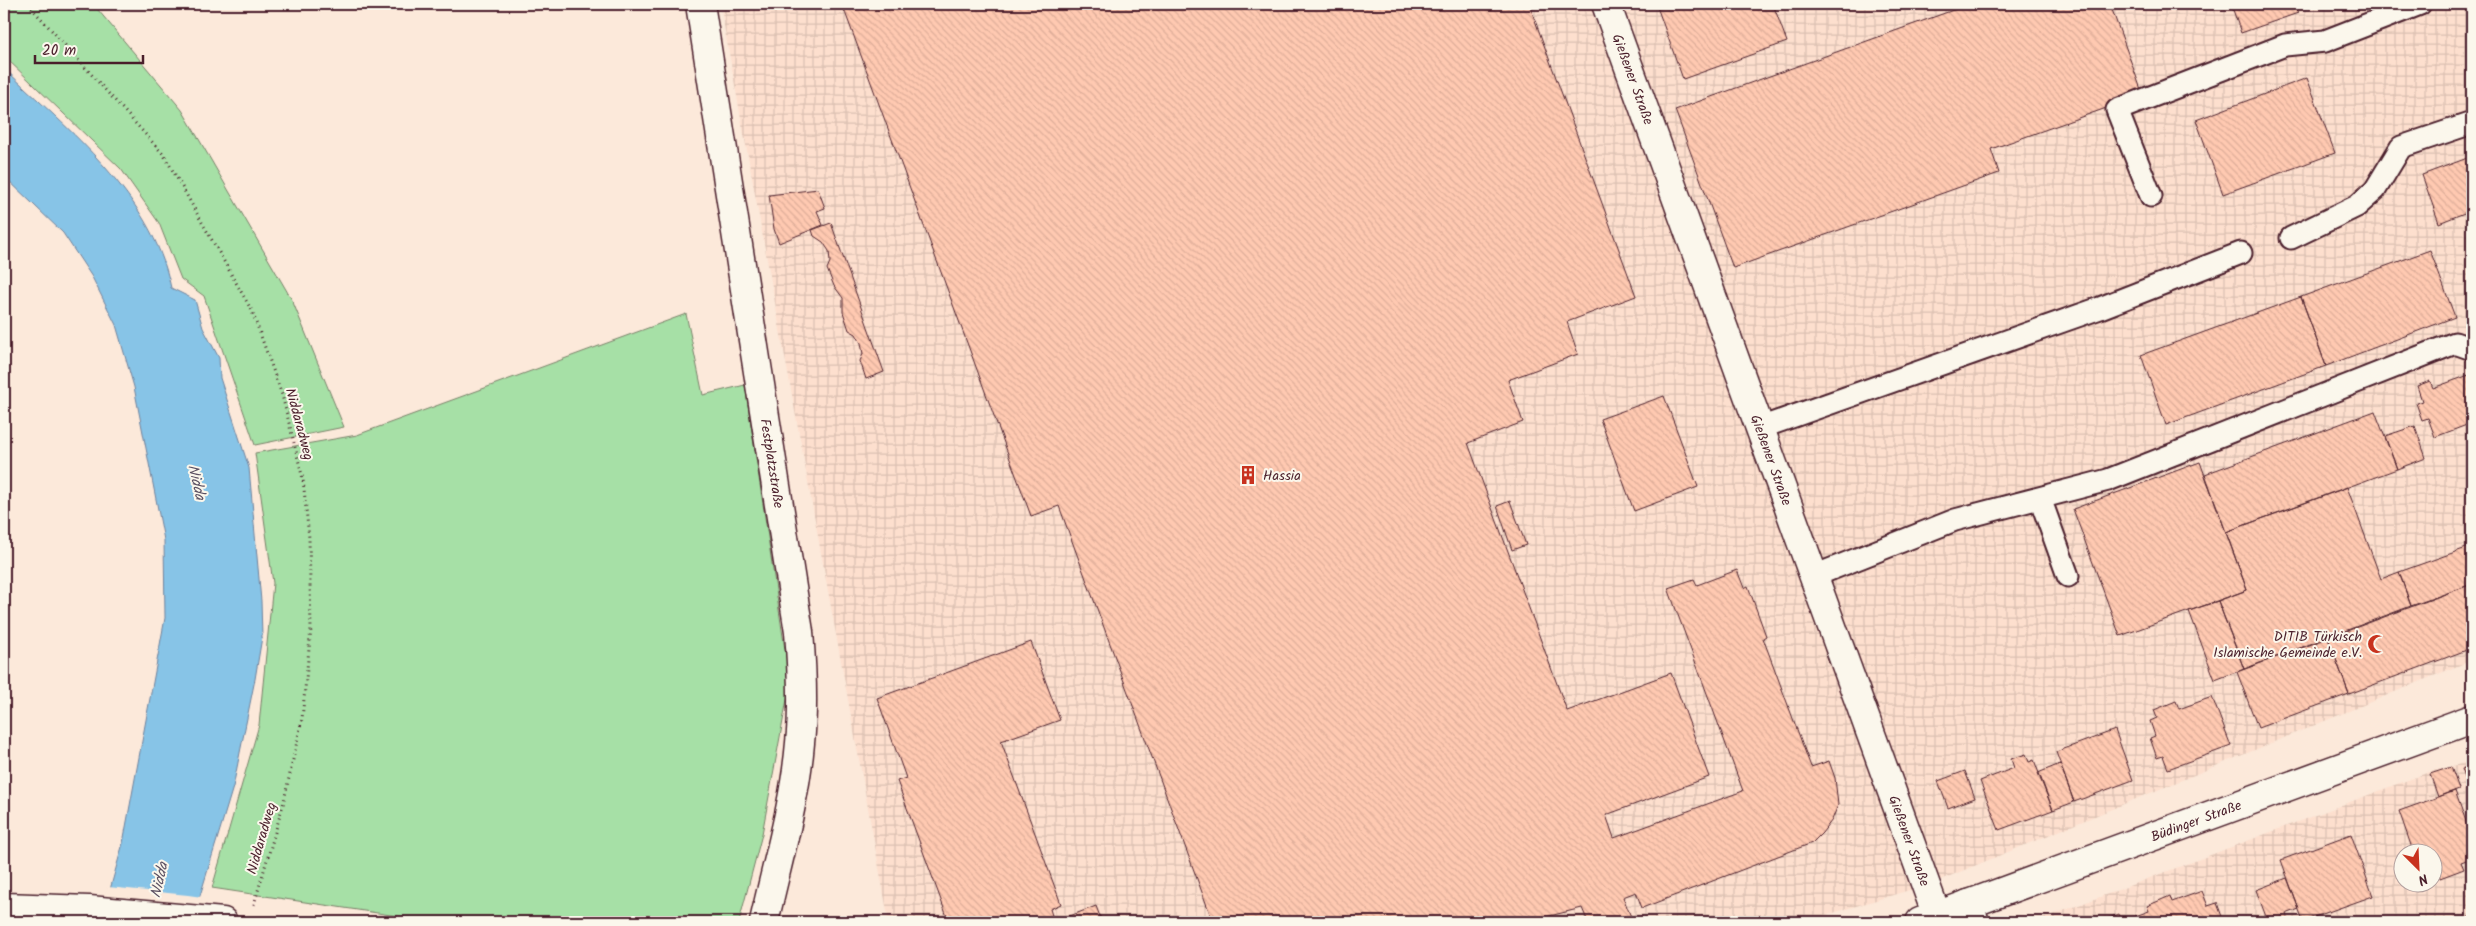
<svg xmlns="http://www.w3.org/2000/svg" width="2476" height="926" viewBox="0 0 2476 926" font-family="Kalam,sans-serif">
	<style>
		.industrial { fill: url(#industrial-grid); fill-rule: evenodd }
		.grass { fill: #a6e0a6; stroke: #788068 }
		.water { fill: #87c4e7; stroke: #6f829c }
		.pier { fill: #fce9da }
		.building { fill: url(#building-back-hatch); stroke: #4a1f2b }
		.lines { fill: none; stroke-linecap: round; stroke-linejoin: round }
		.service-casing { stroke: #4a1f2b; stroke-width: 25 }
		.minor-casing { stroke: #4a1f2b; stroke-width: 31 }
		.secondary-casing { stroke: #4a1f2b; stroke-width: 31 }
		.path { stroke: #4a1f2b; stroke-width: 3; stroke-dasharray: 1 4; stroke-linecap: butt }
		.service { stroke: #fbf7ec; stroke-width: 21 }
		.minor { stroke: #fbf7ec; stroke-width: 28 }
		.secondary { stroke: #fbf7ec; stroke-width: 28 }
		.labels { text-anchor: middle; stroke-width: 4; stroke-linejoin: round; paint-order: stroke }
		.street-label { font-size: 14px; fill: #4a1f2b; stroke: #fbf7ec }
		.poi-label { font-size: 14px; fill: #4a1f2b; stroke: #fbf7ec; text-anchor: start }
		.water-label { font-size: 15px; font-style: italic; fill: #5c5163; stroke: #fbf7ec }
	</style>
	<defs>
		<pattern id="industrial-grid" width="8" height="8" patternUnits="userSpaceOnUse" patternTransform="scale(1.25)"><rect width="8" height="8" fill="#fddfce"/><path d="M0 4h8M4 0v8" fill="none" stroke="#dabfb1"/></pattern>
		<pattern id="building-back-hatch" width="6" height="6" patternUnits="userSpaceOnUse" patternTransform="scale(1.25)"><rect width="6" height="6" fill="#ffc9b1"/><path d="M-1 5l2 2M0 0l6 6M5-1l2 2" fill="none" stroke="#dcac98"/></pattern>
	</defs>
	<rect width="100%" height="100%" fill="#fce9da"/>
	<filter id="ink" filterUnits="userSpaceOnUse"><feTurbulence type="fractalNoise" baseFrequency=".02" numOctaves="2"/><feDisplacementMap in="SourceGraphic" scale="10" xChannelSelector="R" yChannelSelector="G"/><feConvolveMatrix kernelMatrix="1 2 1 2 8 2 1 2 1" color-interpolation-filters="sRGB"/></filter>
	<g filter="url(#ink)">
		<path class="industrial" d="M720,4h1752v656l-539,223 -130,39h-914z
			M2472,761v161h-438l395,-150zM2404,854h30v30h-30z"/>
		<path class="grass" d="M4,4h89l89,106 110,190 52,127 -89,18 -51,-149 -23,-17 -22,-56 -38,-54 -117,-113z
			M686,314l17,81 42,-10 45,298 -28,151 -23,88h-302l-225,-34 47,-163 14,-142 -18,-130 102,-18z"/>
		<path class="water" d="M4,68c65,63 148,127 167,220l24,12 8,28 16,30 1,20 29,90 12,133 1,36 -7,42 -22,108 -41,135h-91l22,-79 42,-225 -1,-78 -30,-153 -18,-62 -24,-48 -29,-44 -59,-57z"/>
		<path class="pier" d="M108,887l80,8 14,2 -8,25h-96z"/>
		<path class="building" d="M842,4h687l107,292 -69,26 11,32 -70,26 15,42 -55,21 99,268 104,-38 38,104 -103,38 8,23 129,-47 -75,-203 26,-9 3,6 40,-15 7,18 4,-2 18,50 -3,2 48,129 18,-6 6,17 3,27 -6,15 -10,13 -10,10 -170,65 -6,-16 -13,5 10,25h-45l-6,-14 -57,14h-312l-154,-416 -28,10z
			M1656,4h117l14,38 -104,37z
			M1970,4h140l33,91 -152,54 8,24 -266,95 -58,-158z
			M2231,4h63l4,9 -57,20z
			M2307,78l28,75 -112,41 -27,-74z
			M2470,157l2,53 -33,13 -17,-48z
			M818,189l7,19 -8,3 6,14 -44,18 -5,-14 -5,-34z
			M831,223l53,149 -18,7 -6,-18 3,-7 -2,-11 -5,-9 -7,-4 -6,-18v-14l-9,-12 -7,-17 3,-7 -1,-11 -6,-9 -9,-6 -2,-6z
			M2430,250l25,67 -129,49 -25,-69z
			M2301,297l25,69 -160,59 -25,-70z
			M2469,375l3,9v39l-37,14 -7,-19 -6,2 -6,-17 6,-2 -5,-15 13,-5 3,7z
			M1664,396l34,91 -64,24 -34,-92z
			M2375,411l22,58 -171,63 -21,-58z
			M2415,426l11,32 -29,11 -12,-33z
			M2200,462l47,128 -127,46 -47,-127z
			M2347,487l34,92 18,-7 12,34 -167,63 -26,-68 29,-11 -21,-58z
			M1510,501l16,44 -14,5 -15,-44z
			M2472,546v38l-61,22 -12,-34z
			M2472,584v64l-123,46 -21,-56z
			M2218,601l26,68 -29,11 -26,-69z
			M2328,638l21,56 -91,34 -21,-56z
			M1031,642l29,78 -59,21 60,163 -11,5 4,13 42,-16 6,16h-153l-52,-141 9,-3 -29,-80z
			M2212,697l19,49 -63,23 -5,-13 -6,2 -7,-20 5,-2 -5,-15 7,-3 -3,-8 22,-9 3,8z
			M2115,730l18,50 -59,22 -18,-50z
			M2026,754l3,8 5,-2 19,50 -54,20 -19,-49 34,-13 -3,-9z
			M2060,764l14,38 -21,8 -15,-37z
			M2472,765v22l-4,2 -7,-20z
			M2451,767l8,22 -21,8 -8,-23z
			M1965,771l10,27 -27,10 -10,-27z
			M2455,791l17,47v20l-11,4 3,7 -24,9 -2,-7 -4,2v-19h-20l-15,-43z
			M2351,834l22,62 -70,25 -22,-61z
			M2287,878l12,31 -13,5 3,8h-21l-12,-32z
			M2202,891l6,15 9,-3 7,19h-120v-2l15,-6 3,7 27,-10 -2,-5 23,-10 2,6z
			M2472,916v6h-16z"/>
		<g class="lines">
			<g class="service-casing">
				<path id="service" d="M2151,196l-34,-86 168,-65 40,-4 95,-37
					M2291,238l66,-32 18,-16 26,-43 71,-24
					M1760,428l340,-120 141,-55
					M2040,498l28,78
					M1814,576l141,-56 153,-40 347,-137 17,6"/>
			</g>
			<g class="minor-casing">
				<g id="minor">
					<path id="s1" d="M700,4l99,628c3,37 5,74 1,111 -5,60 -23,120 -36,179"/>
					<path id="s2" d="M1606,4l331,912"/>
					<path d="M1968,904l7,18"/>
				</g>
			</g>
			<g class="secondary-casing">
				<g id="secondary">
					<path d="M4,907l85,3 134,12"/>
					<path id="s3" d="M1920,922l552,-203"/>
				</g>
			</g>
			<path class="path" d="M28,4l136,151 88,156 30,84 21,84 6,59 2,91 -9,90 -19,86 -30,103"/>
			<use href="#service" class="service"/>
			<use href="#minor" class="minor"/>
			<use href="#secondary" class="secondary"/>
		</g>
	</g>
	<defs>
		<g id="building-bare" transform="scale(1.5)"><path d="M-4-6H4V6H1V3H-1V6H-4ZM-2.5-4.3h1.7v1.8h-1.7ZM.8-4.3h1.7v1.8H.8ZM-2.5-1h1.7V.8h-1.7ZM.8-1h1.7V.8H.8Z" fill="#c8321e" stroke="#fbf7ec" stroke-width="2.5" paint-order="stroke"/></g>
		<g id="mosque-bare" transform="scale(1.5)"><path d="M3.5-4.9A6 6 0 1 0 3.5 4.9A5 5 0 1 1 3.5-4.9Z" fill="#c8321e" stroke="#fbf7ec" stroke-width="2.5" paint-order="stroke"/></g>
	</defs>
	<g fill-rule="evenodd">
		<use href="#building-bare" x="1248" y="475"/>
		<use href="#mosque-bare" x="2377" y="644"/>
	</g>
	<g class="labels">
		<g class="street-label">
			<text dy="5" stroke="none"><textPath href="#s2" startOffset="80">Gießener Straße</textPath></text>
			<text transform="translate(300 424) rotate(75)" y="5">Niddaradweg</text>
			<text dy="5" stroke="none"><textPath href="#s2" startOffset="485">Gießener Straße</textPath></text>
			<text dy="5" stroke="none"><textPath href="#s1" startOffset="465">Festplatzstraße</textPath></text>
			<text dy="5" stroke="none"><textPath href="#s3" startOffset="294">Büdinger Straße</textPath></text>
			<text transform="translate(261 838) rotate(-74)" y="5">Niddaradweg</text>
			<text dy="5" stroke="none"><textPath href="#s2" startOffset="890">Gießener Straße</textPath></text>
		</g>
		<g class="poi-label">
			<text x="1263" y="480">Hassia</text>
			<text x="2362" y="641" text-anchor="end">DITIB Türkisch<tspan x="2362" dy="16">Islamische Gemeinde e.V.</tspan></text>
		</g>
		<g class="water-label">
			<text transform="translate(197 482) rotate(77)" y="5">Nidda</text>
			<text transform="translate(159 880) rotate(-77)" y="5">Nidda</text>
		</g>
	</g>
	<rect width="2476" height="926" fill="none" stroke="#fbf7ec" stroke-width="20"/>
	<rect x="10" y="10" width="2456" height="906" fill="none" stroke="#4a1f2b" stroke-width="2" filter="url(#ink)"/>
	<g transform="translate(2418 868) rotate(156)"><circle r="24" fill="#fbf7ec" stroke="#b4a19f"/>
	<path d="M0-4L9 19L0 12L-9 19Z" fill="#c8321e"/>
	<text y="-8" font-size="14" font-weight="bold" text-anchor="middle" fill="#4a1f2b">N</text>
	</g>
	<path d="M35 55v8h108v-8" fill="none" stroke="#4a1f2b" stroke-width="2.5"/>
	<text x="42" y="55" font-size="15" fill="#4a1f2b" stroke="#fbf7ec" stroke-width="4" paint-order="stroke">20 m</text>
</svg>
